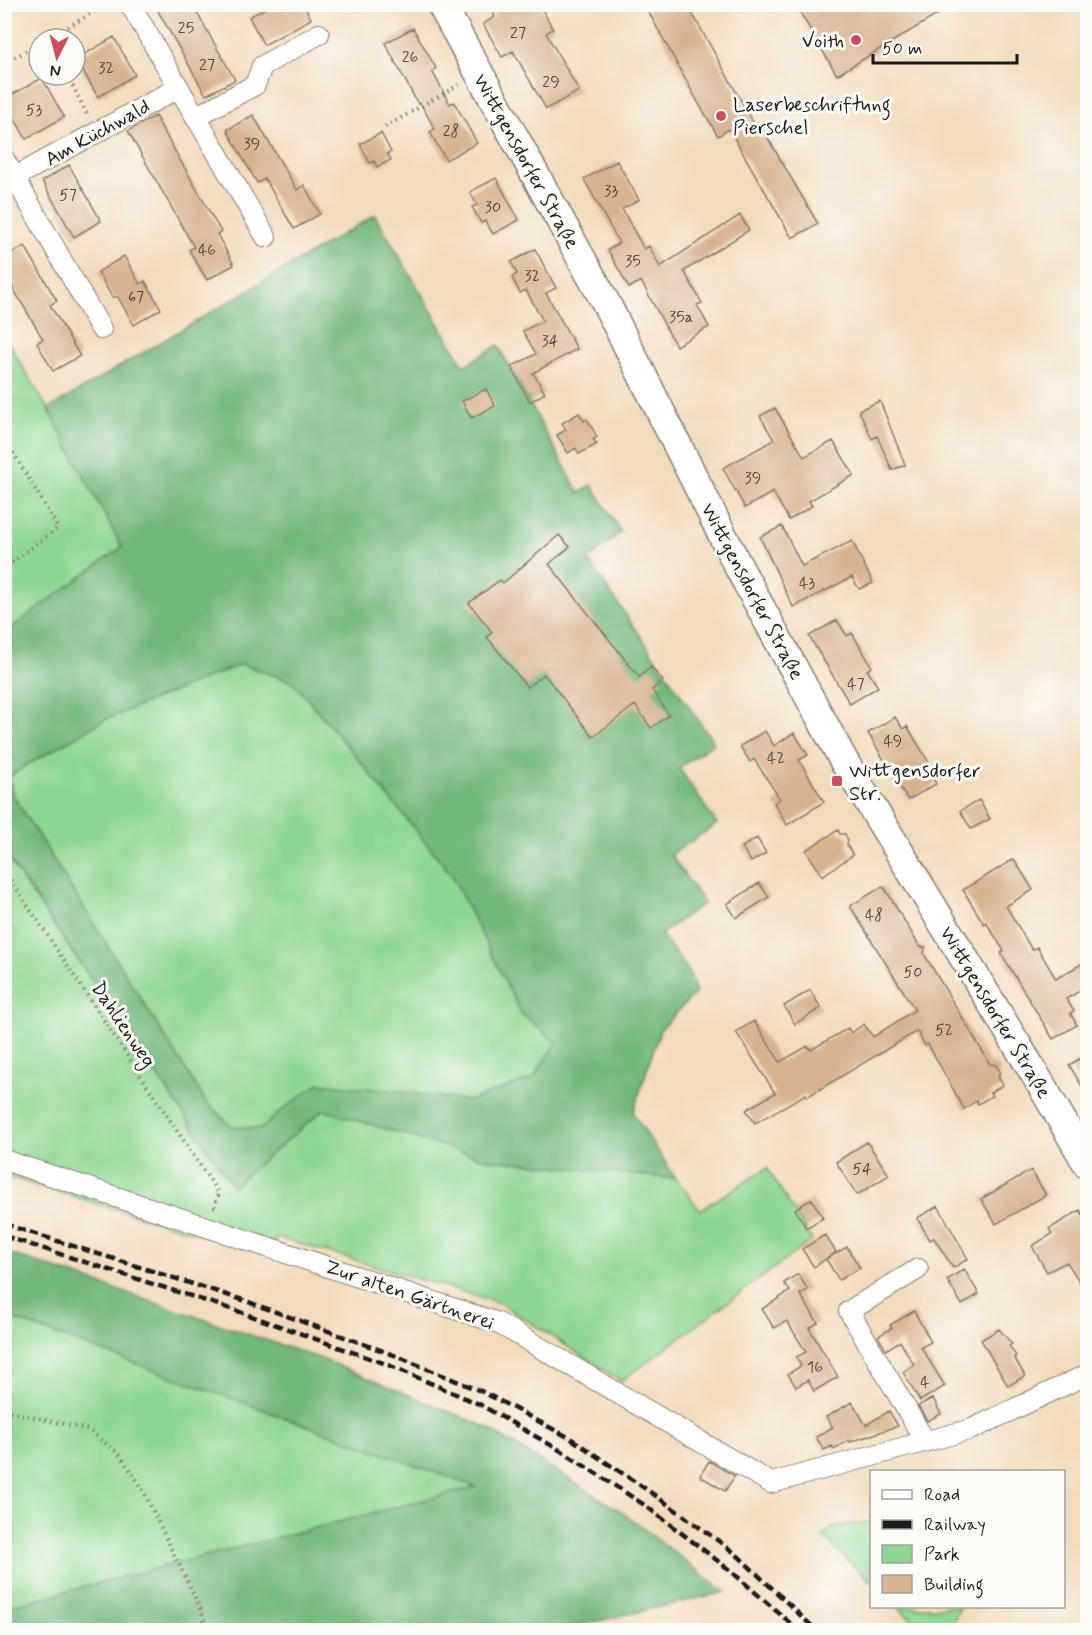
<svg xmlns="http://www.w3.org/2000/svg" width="1092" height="1635" viewBox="0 0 1092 1635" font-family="Mynerve,sans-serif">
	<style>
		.green { fill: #8ed793; stroke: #557a58; stroke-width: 1.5 }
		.forest { fill: #72b87d; stroke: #476a4c; stroke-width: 1.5; fill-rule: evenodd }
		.building { fill: #d7b390 }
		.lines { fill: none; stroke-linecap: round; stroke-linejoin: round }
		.street-casing { stroke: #877c6c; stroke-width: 22 }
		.secondary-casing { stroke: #877c6c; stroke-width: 31 }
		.path { stroke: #877c6c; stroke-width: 4; stroke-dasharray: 1.5 4.5; stroke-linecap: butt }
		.street { stroke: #fff; stroke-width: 20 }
		.secondary { stroke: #fff; stroke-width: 28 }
		.rail { stroke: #1c1c1c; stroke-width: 4.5; stroke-dasharray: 9 4.5; stroke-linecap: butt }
		.poi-dot { fill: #d1495b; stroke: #fdfcf7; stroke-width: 2 }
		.labels { text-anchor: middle; stroke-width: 6; stroke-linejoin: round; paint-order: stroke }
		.number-label { font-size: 16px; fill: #4b4239 }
		.poi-label { font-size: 20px; fill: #1c1c1c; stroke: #fdfcf7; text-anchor: start }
		.street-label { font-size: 20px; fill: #1c1c1c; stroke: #fdfcf7 }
	</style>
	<rect width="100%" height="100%" fill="#fdfcf7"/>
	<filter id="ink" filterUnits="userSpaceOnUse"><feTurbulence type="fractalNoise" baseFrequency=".0167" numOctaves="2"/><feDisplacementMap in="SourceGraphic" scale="12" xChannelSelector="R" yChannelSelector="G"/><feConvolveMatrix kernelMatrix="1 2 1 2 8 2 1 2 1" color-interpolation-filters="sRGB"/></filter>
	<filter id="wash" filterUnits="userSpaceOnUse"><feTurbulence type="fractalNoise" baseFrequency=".008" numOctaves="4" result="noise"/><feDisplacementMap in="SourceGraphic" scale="24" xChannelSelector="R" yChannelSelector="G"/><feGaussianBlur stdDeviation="1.35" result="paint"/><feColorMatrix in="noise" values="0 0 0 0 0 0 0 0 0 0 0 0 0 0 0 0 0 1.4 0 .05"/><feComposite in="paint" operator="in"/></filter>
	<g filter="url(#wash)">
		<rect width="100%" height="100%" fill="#f2dbbd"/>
		<path class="green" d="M4,335l44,74 74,138 -117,86z
			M241,664l52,18 61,72 97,120 70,139 35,29 -22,36 -65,23 -63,-9 -125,19 -20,18 -30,-3 -25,-24 -194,-308 -2,-17 12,-9 82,-48z
			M4,853l229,333 90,-76 163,49 190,20 24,31 67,-42 45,72 -191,141 -121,-78 -223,-66 -4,19 -268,-80z
			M4,1316l473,171 -472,120z
			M871,1522h1l-1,60 -48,-45 12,-11z
			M898,1607h62l-11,23h-25z"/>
		<path class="forest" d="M375,215l89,151 34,-21 81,148 13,-8 29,47 -33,28 126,183 -35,25 38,56 -46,31 33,48 -43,31 27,36 8,22 -36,38 -27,83 43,66 -190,-20 -163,-49 -90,76 -228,-333 -1,-220 118,-86 -74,-138zM241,664l52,18 61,72 97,120 70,139 35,29 -22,36 -65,23 -63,-9 -87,-9 -38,28 -20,18 -30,-3 -25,-24 -194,-308 -2,-18 12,-8 82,-48z
			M5,1252l317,107 164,68 136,85 103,80 -167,38h-553v-23l470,-120 -470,-171z"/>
		<g id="blocks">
			<path class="building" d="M154,4h38l43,76 -29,15z
				M273,4h30l8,15 -47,26 -15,-28z
				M509,4h30l14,25 -7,4 33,58 -33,18 -33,-58 -11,6 -19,-33 12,-7 -2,-4z
				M656,4h31l71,127 4,-3 56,96 -26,14 -63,-109 -11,7 -19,-32 -52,-95z
				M795,4h160l-118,71z
				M413,28l23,40 -4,3 18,33 4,-2 23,41 -31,17 -16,-28 5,-3 -15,-26 -2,1 -33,-61z
				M114,37l21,38 -37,22 -22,-38z
				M42,78l22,39 -38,22 -22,-40z
				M253,115l44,75 7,-5 16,29 -26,15 -29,-50 -8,4 -30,-53z
				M155,116l66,116 -4,2 17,31 -27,15 -18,-30 5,-3 -66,-116z
				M381,133l10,19 -4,1 4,7 -14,7 -3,-6 -4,2 -10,-19z
				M617,161l22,39 -17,9 22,40 5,-3 11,21 80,-52 9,15 -65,41 18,32 -5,2 12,22 -33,19 -35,-65 -12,7 -21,-38 11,-7 -35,-64z
				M69,165l32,56 -27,16 -32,-56z
				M496,178l23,42 -26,14 -8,-13 -4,2 -9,-16 5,-2 -7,-13z
				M25,246l32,55 -7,4 30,51 -27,15 -16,-28 6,-4 -39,-66v-16z
				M535,249l21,39 -10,5 31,56 -44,24 12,20 -15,9 -19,-35 25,-13 -13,-23 20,-10 -17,-31 -6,3 -8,-16 5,-3 -6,-12z
				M124,256l16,28 5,-3 16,28 -27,16 -16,-28h-6l-14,-25z
				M486,389l9,17 -24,12 -9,-17z
				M880,401l25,64 -13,5 -15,-34 -5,3 -13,-29z
				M775,408l29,49 29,-16 21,34 -45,26 3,5 -23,14 -16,-28 -28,16 -22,-40 51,-28 -14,-24z
				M579,413l5,8 3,-2 10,18 -4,2 4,5 -18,10 -3,-6 -8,5 -11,-18 9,-5 -4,-7z
				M782,526l20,40 50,-25 21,42 -14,6 -7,-12 -59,30 -33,-70z
				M559,535l11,12 -21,17 90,113 12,-10 12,14 -11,9 17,25 -18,13 -16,-23 -42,32 -49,-63 -17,13 -40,-50 5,-5 -23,-29 31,-23 3,3z
				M837,620l10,16 5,-3 20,34 -5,3 11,17 -28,17 -41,-68z
				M895,717l8,12 4,-3 26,43 -4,3 7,12 -28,16 -40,-67z
				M765,731l9,15 20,-13 14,22 -9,5 25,42 -37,23 -13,-22 6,-4 -26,-40 -4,3 -10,-16z
				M979,800l11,19 -19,10 -11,-18z
				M838,830l2,4h5l3,6 -1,5 6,10 -31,21 -16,-26z
				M757,838l9,15 -15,9 -9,-15z
				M1014,859l19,31 -27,16 26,44 5,-3 19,32 32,-19v26l-22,13 8,12 -4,2 7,12 -24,14 -52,-86 3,-2 -18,-29 -2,2 -21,-34z
				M759,883l10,14 -33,21 -9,-14z
				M884,887l36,60h5l-1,7 66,110 6,1 4,6 -2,6 5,8 -13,8 2,3 -14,8 -2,-3 -12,8 -36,-65 -3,2 -8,-15 -110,66 -1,-3 -51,29 -9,-13 29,-17 -39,-61 18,-11 26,41 28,-16 3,4 37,-22 3,5 13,-9 9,13 42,-27 -65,-104 30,-18z
				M810,990l11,18 -26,16 -11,-18z
				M1088,1054v42l-19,-31z
				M867,1142l22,33 -32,20 -21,-33z
				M1031,1170l15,25 -50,29 -15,-25z
				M812,1199l11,19 -17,10 -11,-19z
				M938,1206l30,53 -15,9 -19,-30 -4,2 -13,-22z
				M1080,1210l8,13v72l-21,-33 -20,10 -15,-26 20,-12 -3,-5z
				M825,1235l11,17 -22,15 -12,-18z
				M847,1247l13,21 -21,12 -13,-21z
				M964,1269l15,25 -17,11 -15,-25z
				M798,1274l10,16 -8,4 18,29 -9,5 29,49 -24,14 -6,-11 -12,7 -8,-13 13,-8 -5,-9 10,-5 -19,-31 -13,7 -12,-19 28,-18 -6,-8z
				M914,1311l17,31 -10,5 24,39 -25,15 -17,-29 11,-7 -14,-24 -14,9 -8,-14 14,-8 -2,-3z
				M999,1329l13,15 -3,2 7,10 -2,1 11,19 -17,10 -27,-46z
				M933,1398l8,16 -14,7 -9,-15z
				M852,1402l14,23 23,-14 9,15 -48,16 -1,-2 -15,9 -2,-3 -8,4 -8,-13 17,-10 -7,-10z
				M709,1461l26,15 -10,15 -25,-15z"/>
		</g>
	</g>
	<g filter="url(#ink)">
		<use href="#blocks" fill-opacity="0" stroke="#877c6c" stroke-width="1.5"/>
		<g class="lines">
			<g class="street-casing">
				<path id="street" d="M130,4l136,233
					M195,117l60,-32 7,-19 57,-32
					M4,159l97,170
					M15,177l163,-89
					M7,1161l491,162 273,160 201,-54 116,-55
					M918,1269l-69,42 76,130"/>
			</g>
			<g class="secondary-casing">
				<path id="secondary" d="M441,4l166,301 130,259 108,199 191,313 52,89"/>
			</g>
			<path class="path" d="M47,39l61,-35
				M4,63l35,-19
				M67,75l21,41
				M385,127l75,-43
				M4,437l54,91 -54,40
				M4,455l8,-5
				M4,870l215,324 -5,12 3,3
				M4,1410l85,20 30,24 22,32 60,124 7,20"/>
			<use href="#street" class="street"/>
			<use href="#secondary" class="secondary"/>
			<path class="rail" d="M4,1224l239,76 151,55 89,37 87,46 89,60 76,55 81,77
				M4,1236l236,76 146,52 93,40 84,48 83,54 85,65 67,59"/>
		</g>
	</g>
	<g class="poi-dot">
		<circle cx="856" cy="40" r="6"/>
		<circle cx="721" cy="116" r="6"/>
		<rect x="831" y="775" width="12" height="12" rx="3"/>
	</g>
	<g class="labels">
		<g class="number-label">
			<text x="186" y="33">25</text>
			<text x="518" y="38">27</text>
			<text x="410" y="62">26</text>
			<text x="207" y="70">27</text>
			<text x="106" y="73">32</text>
			<text x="551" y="87">29</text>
			<text x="34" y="115">53</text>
			<text x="451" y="136">28</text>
			<text x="252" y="149">39</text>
			<text x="611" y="196">33</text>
			<text x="68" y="200">57</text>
			<text x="493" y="212">30</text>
			<text x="207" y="255">46</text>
			<text x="633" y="266">35</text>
			<text x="532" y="281">32</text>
			<text x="136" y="302">67</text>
			<text x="681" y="322">35a</text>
			<text x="550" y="346">34</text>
			<text x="753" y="483">39</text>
			<text x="807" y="588">43</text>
			<text x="856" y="689">47</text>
			<text x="893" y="746">49</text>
			<text x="776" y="763">42</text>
			<text x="874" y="920">48</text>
			<text x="913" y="977">50</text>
			<text x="944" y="1035">52</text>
			<text x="862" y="1174">54</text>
			<text x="815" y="1372">16</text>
			<text x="925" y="1387">4</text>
		</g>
		<g class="poi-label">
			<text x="844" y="47" text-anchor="end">Voith</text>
			<text x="733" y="111">Laserbeschriftung<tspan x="733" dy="23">Pierschel</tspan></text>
			<text x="849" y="777">Wittgensdorfer<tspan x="849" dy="23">Str.</tspan></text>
		</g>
		<g class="street-label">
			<text transform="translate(97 132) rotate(-29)" y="7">Am Küchwald</text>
			<text transform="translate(527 161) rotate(61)" y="7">Wittgensdorfer Straße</text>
			<text transform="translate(753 591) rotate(62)" y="7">Wittgensdorfer Straße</text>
			<text transform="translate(996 1012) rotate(59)" y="7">Wittgensdorfer Straße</text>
			<text transform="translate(124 1024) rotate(56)" y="7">Dahlienweg</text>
			<text transform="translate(410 1294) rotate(19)" y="7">Zur alten Gärtnerei</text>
		</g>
	</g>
	<rect width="1092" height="1635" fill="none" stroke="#fdfcf7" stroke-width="24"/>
	<rect x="870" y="1470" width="195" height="138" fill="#fdfcf7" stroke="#a3a29f" stroke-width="1.5"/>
	<rect x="882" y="1490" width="30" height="9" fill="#ffffff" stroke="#a3a29f" stroke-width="1.5"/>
	<text x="924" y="1500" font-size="18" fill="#1c1c1c">Road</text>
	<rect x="882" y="1520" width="30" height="9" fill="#1c1c1c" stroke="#a3a29f" stroke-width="1.5"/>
	<text x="924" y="1530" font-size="18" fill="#1c1c1c">Railway</text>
	<rect x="882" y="1545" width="30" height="18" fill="#8ed793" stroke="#a3a29f" stroke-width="1.5"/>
	<text x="924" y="1560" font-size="18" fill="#1c1c1c">Park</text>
	<rect x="882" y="1575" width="30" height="18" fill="#d7b390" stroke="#a3a29f" stroke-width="1.5"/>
	<text x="924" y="1590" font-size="18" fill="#1c1c1c">Building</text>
	<g transform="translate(57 57) rotate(186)"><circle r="28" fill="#fdfcf7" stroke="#a3a29f" stroke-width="1.5"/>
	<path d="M0-4.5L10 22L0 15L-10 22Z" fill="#d1495b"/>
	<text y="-9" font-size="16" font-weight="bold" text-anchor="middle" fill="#1c1c1c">N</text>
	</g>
	<path d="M873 54v9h144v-9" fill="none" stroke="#1c1c1c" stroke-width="3"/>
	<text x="882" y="54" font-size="18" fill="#1c1c1c" stroke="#fdfcf7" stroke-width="4.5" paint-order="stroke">50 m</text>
</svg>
